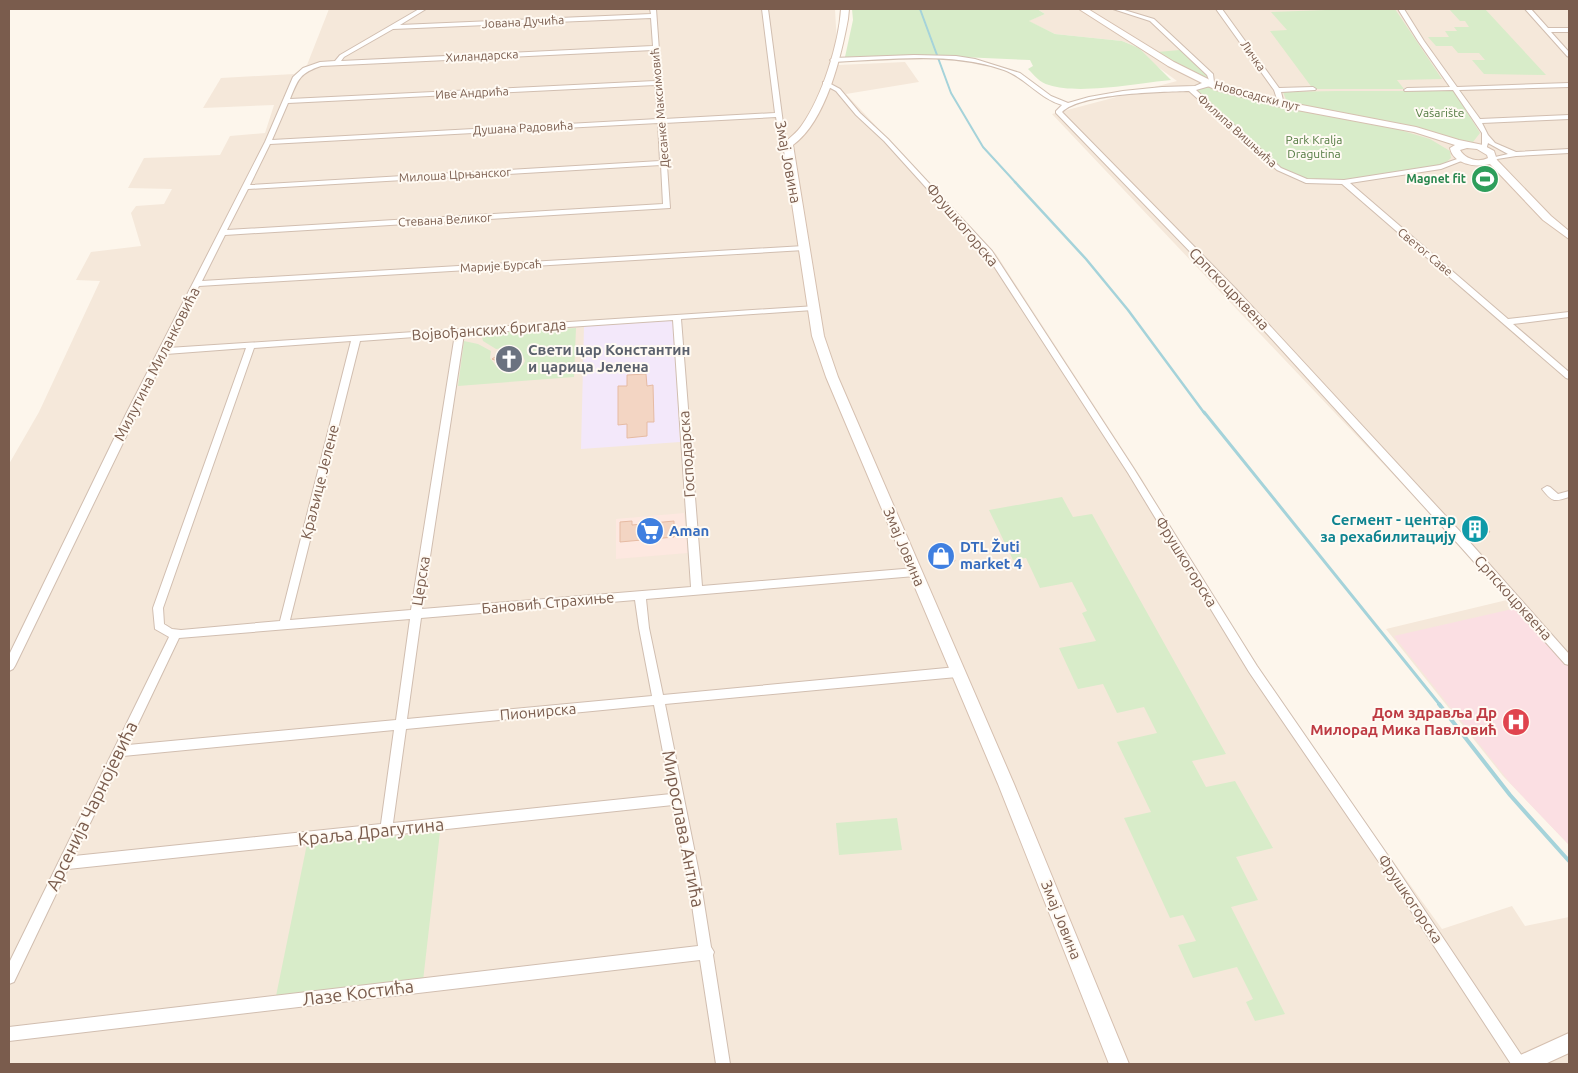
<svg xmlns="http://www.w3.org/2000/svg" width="1578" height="1073" viewBox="0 0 1578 1073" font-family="Ubuntu,sans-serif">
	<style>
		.residential { fill: #f5e8da }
		.commercial { fill: #fde8e0 }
		.education { fill: #f3e8fa }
		.medical { fill: #fbdfe3 }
		.green { fill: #d8ecc9 }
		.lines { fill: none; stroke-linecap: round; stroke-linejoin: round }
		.stream-far3 { stroke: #a5d3da; stroke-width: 2 }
		.stream-far2 { stroke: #a5d3da; stroke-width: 2.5 }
		.stream-far1 { stroke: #a5d3da; stroke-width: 3 }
		.stream { stroke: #a5d3da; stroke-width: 4 }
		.building { fill: #f3d5c3; stroke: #e6bba3 }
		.street-casing { stroke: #d1beb0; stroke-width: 2 }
		.secondary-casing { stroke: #d6c0b0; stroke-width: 2 }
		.street { fill: #fff; fill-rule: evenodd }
		.secondary { fill: #fff; fill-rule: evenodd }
		.labels { text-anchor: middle; stroke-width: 4; stroke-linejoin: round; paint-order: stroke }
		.far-street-label { font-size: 12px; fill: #7a5c4d; stroke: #fffaf3 }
		.far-park-label { font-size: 12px; fill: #537a41; stroke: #fffaf3 }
		.far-leisure-label { font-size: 12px; font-weight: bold; fill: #27864d; stroke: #fffaf3; text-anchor: end }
		.street-label { font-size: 15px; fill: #7a5c4d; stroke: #fffaf3 }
		.worship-label { font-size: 15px; font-weight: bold; fill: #5b616d; stroke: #fffaf3; text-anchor: start }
		.culture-label { font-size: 15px; font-weight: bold; fill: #0d838f; stroke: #fffaf3; text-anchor: end }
		.shop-label { font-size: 15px; font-weight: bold; fill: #366cbe; stroke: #fffaf3; text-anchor: start }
		.health-label { font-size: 15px; font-weight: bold; fill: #be3a42; stroke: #fffaf3; text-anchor: end }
		.near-street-label { font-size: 18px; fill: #7a5c4d; stroke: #fffaf3 }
	</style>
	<rect width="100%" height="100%" fill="#fdf6ec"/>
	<path class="residential" d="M329,9h506l3,56 67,-3 14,20 -73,12 150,160 146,225 47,81 131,200 122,169 70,-23 13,20 44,-9v147h-1560v-600l30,-52 61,-131 -24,-1 15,-28 50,-6 -10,-33 5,-7 28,-2 8,-15 -44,-1 16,-30 76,-3 10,-19 35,-3 9,-28 -71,3 18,-30 73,-4 13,-9z
		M1037,9h532v836l-66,-69 -117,-147 125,-30 -459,-485 125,-33 -22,-16 -16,-17 -17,-7 -67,-7 -27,-13 17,-7z"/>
	<path class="commercial" d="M684,513l4,40 -72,6v-40z"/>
	<path class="education" d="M673,320l7,122 -99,7 3,-123z"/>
	<path class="medical" d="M1521,607l48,54v184l-58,-61 -117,-148z"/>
	<path class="green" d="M852,9h185l8,5 -16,7 26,13 67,7 17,7 32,32c-32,3 -92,15 -122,5 -9,-2 -15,-10 -21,-16l5,-3 -3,-6 -114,-5 -71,2 8,-37z
		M1353,9h42l47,70 -45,1 7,9h-91l-43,-58 17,-1 -16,-18z
		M1437,9h48l61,66 -62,-1 -12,-14h13l-6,-7h-21l-6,-7h-16l-8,-9h21l-4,-6h12l-3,-4h15l-4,-6h-5l-11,-12z
		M1180,50l29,28 -3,3 -49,-29z
		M1209,84l181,43 40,12 20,12 1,7 -10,9 -97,15h-31l-34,-13 -89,-81z
		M1337,91h117l26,42 -7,9 -15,-2 -50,-15 -121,-23 -4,-10z
		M576,328l-2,49 -116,9 6,-45 14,3 13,7 -1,7 7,9 16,3 10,-5 2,-4 -4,-9 -14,-4 -11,1 -13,-8 -2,-8z
		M1062,497l11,20 19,-3 134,240 -34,7 14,26 29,-6 38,67 -37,9 22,43 -27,7 54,107 -30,7 -9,-19 7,-3 -16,-32 -44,11 -15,-33 18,-4 -13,-26 -13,3 -46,-100 27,-6 -34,-70 40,-9 -13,-26 -27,6 -14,-29 -25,5 -19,-41 37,-7 -14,-28 5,-2 -15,-29 -32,6 -14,-30 -13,2 -24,-50z
		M897,818l5,32 -63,5 -3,-32z
		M440,832l-17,149 -147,15 31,-152z"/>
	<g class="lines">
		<path class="stream-far3" d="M920,9l31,84 32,54 33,36"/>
		<path class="stream-far2" d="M1015,182l71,77 42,51 77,104"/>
		<path class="stream-far1" d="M1204,412l236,293"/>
		<path class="stream" d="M1439,704l71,91 59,66"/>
	</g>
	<path class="building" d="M504,351l17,5 1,5 -2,3 -15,3 -5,-5 -8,-3z
		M646,374l1,12 6,-1 1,37h-7v14l-20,2v-14l-9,1v-39h9v-11z
		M632,521v4l42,-4v16l-54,5v-20z
		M1482,522l8,10 -21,3 -8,-9z
		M949,546l6,15 -21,4 -6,-15z"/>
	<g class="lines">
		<g class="street-casing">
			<path id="street" d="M419,9h7l-26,16 251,-11 -1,-5h6l8,110 111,-6 -13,-104h6l16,122 2,8 5,5 -5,1 -6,-5 -4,-23 -112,6 6,85 -445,27 -23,46 602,-35 4,2 -4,2 -605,36 -31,62 648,-42 1,2 -4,2 -132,9 21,267 213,-18 4,1 1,3 -1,3 -4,1 -269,23 3,29 14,67 294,-28 4,2 2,3 -2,3 -4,2 -292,27 35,174 11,69 3,5 -1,3 17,109h-14l-16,-104 -691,81v-14l689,-81 -10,-68 -15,-73 -282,30 -5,2 -3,-1 -315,33 -54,113 -5,2v-21l160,-326 -14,-8 -2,-21 93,-260 -80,6 -151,312 -2,3 -4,2v-16l117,-241 139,-272 28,-65 10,-9 17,-6 15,-1 5,-6zM651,18l2,28 -312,15 3,-4 49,-28zM653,50l2,31 -365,18c8,-20 10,-26 31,-33zM655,85l3,34 -386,21 16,-37zM658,123l2,38 -410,24 20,-41zM661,165l2,39 -436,26 21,-41zM673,320l18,267 -269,22 42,-275zM455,334l-44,276 -121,10 70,-279zM351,341l-71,280 -99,9 -9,-1 -8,-5 -1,-16 91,-260zM635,600l4,28 13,68 -245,23 14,-101zM410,619l-14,101 -268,25 51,-107zM654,705l17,89 -278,29 13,-94zM394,730l-13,94 -307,32 49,-100z
				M1113,9h8l33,10 59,55 1,8 -4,4 -14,4 85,78 26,11 37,1 96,-15 20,-7h4v2l-23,9 -91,14 158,136 61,-7v5l-56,7 56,48v7l-3,-1 -224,-194 -36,-1 -29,-13 -88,-79c-28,1 -108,2 -127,21l173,176 232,251 102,115v11l-4,-1 -106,-119 -230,-253 -173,-179v-2l6,-6c-22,-6 -36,-27 -58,-35 -55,-19 -115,-10 -171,-8l-3,-2 3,-2 81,-3 42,1 19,3 45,14 31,23 17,7 21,-6 34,-6 39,-4 33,-1 14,-6 -2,-5 -57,-54z
				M1216,9h6l57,79 34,-1 3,2 -1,1 -34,2 3,12 -5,1 -5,-15z
				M1398,9h6l20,32 33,46 112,-4v4l-110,3 21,29 89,-4v4l-87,4 6,12 7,8 21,9 53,-3v4l-53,3 -25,4v-2l17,-4 -20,-11 -2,7h-4v-17l-29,-43 -48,1 -1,-1 3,-2 43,-1 -32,-46z
				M1525,9h6l17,19h21v4h-18l18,20v5l-2,-1z
				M823,82h4l13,7 20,24 28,26 104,112 142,218 123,197 134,194 133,199 2,5h-15l-128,-196 -134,-196 -121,-199 -142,-219 -102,-113 -28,-26 -20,-24 -13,-7z
				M1547,486l3,1 8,7 11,-3v6c-15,5 -17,5 -27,-8z"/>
		</g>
		<g class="secondary-casing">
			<path id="secondary" d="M841,9h8l-1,10c-7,38 -22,102 -55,126l31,191 14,41 176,407 115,280h-20l-111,-280 -172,-407 -14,-41 -29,-192c6,-6 14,-11 19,-19 20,-28 37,-82 39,-116z
				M1079,9h9l86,53 48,24 59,15 135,26 43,13 24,5 11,6 3,9 54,56 18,15v8l-26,-19 -53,-56c-14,4 -37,0 -40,-16l5,-3 -41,-13 -133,-25 -65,-17 -48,-24zM1467,148l10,1 10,6 1,3c-10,5 -23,1 -28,-8z
				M1569,1033v20l-24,11h-32l3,-7z"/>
		</g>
		<use href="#street" class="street"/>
		<use href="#secondary" class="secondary"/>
	</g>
	<defs>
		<g id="stadium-disc" transform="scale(1.4375)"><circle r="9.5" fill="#2e9e5b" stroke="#fffaf3"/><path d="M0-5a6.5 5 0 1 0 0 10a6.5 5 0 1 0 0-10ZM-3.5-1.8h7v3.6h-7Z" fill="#fff"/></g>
		<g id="church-disc" transform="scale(1.4375)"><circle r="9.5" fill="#6b7280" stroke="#fffaf3"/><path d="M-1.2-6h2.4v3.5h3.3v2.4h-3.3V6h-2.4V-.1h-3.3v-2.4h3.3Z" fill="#fff"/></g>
		<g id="building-disc" transform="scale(1.4375)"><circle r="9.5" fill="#0f9aa8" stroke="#fffaf3"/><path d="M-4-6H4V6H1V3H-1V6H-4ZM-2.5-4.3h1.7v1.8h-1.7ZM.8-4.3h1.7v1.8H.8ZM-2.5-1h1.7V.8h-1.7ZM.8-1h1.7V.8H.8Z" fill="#fff"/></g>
		<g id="supermarket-disc" transform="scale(1.4375)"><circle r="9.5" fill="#3f7fe0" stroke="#fffaf3"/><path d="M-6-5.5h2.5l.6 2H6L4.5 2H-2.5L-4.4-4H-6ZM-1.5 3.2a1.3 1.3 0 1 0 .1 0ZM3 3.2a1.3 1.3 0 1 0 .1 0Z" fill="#fff"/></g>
		<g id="shop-disc" transform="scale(1.4375)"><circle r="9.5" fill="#3f7fe0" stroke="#fffaf3"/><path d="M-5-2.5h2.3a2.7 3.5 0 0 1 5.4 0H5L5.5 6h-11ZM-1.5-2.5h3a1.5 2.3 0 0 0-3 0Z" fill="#fff"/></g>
		<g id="hospital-disc" transform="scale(1.4375)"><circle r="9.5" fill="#e0444e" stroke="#fffaf3"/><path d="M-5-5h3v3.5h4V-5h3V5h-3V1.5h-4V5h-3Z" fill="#fff"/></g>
	</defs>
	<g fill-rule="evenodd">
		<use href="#stadium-disc" x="1485" y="179"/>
		<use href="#church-disc" x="509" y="359"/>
		<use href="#building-disc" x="1475" y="529"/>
		<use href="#supermarket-disc" x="650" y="531"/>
		<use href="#shop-disc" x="941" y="556"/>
		<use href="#hospital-disc" x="1516" y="722"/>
	</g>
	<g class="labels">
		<g class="far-street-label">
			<text transform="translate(523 22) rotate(-3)" y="4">Јована Дучића</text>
			<text transform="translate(482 56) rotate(-3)" y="4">Хиландарска</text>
			<text transform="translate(1253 56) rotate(55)" y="4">Личка</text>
			<text transform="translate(472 93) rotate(-3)" y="4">Иве Андрића</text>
			<text transform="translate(1257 96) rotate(15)" y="4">Новосадски пут</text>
			<text transform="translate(660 108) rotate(-95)" y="4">Десанке Максимовић</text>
			<text transform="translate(523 128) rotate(-3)" y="4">Душана Радовића</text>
			<text transform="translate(1237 131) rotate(42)" y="4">Филипа Вишњића</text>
			<text transform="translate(455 175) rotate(-3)" y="4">Милоша Црњанског</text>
			<text transform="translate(445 220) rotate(-3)" y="4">Стевана Великог</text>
			<text transform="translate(1425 252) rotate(40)" y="4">Светог Саве</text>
			<text transform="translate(501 266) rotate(-3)" y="4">Марије Бурсаћ</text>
		</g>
		<g class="far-park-label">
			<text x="1440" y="117">Vašarište</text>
			<text x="1314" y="144">Park Kralja<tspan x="1314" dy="14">Dragutina</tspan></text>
		</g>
		<g class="far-leisure-label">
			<text x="1466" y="183">Magnet fit</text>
		</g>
		<g class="street-label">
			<text transform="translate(788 162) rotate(79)" y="5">Змај Јовина</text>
			<text transform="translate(962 225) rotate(50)" y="5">Фрушкогорска</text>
			<text transform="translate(1229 289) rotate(46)" y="5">Српскоцрквена</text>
			<text transform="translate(489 330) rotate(-4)" y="5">Војвођанских бригада</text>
			<text transform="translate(157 364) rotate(-63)" y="5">Милутина Миланковића</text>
			<text transform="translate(687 454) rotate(-94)" y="5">Господарска</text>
			<text transform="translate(320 482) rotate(-76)" y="5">Краљице Јелене</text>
			<text transform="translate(904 547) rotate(67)" y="5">Змај Јовина</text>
			<text transform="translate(1186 562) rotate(58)" y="5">Фрушкогорска</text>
			<text transform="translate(421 581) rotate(-81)" y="5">Церска</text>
			<text transform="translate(1513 598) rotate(48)" y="5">Српскоцрквена</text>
			<text transform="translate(548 603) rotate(-5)" y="5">Бановић Страхиње</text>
			<text transform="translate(538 712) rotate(-5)" y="5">Пионирска</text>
			<text transform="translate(1410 899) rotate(56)" y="5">Фрушкогорска</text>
			<text transform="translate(1061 920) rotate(68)" y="5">Змај Јовина</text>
		</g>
		<g class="worship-label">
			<text x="528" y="355">Свети цар Константин<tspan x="528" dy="17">и царица Јелена</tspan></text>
		</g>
		<g class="culture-label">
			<text x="1456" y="525">Сегмент - центар<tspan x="1456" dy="17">за рехабилитацију</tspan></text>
		</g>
		<g class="shop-label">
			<text x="669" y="536">Aman</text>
			<text x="960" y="552">DTL Žuti<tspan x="960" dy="17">market 4</tspan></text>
		</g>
		<g class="health-label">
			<text x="1497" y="718">Дом здравља Др<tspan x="1497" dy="17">Милорад Мика Павловић</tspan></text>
		</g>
		<g class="near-street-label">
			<text transform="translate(92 806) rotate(-64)" y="6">Арсенија Чарнојевића</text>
			<text transform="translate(683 829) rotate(79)" y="6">Мирослава Антића</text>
			<text transform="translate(371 832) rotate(-6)" y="6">Краља Драгутина</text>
			<text transform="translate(358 993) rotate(-7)" y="6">Лазе Костића</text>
		</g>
	</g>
	<rect width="1578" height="1073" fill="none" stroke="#7a5c4d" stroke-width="20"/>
</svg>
